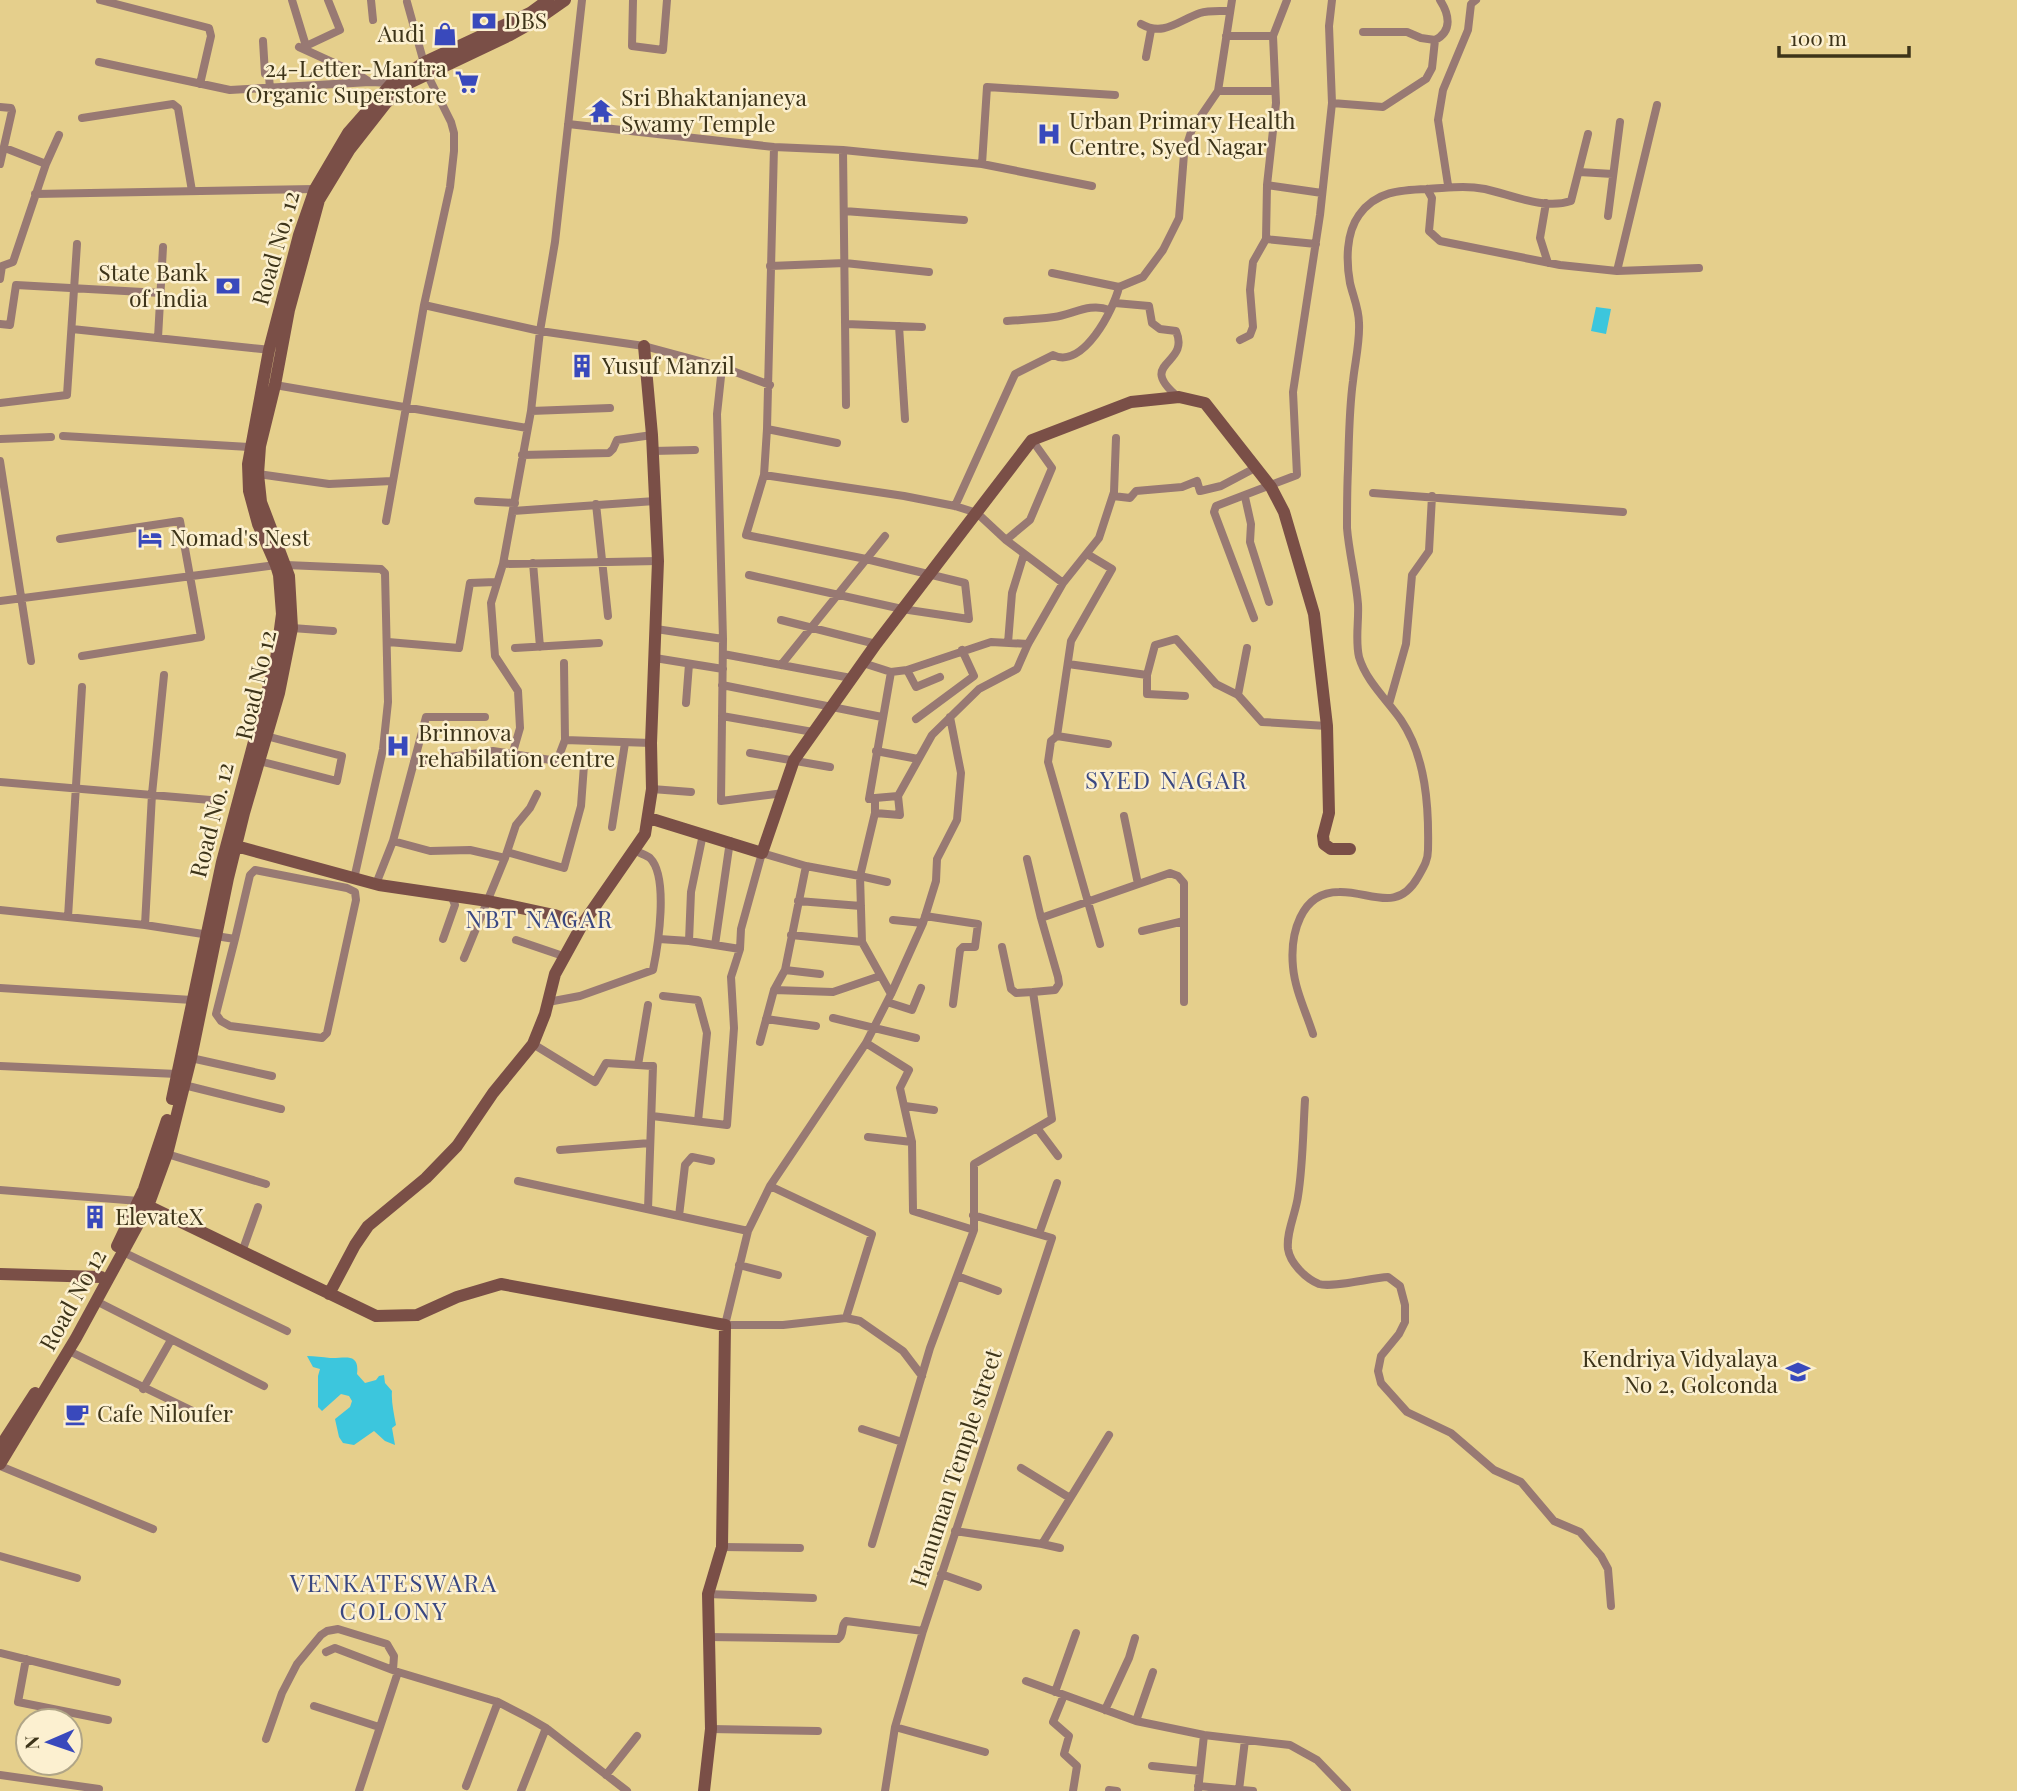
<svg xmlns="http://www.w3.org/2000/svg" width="2017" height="1791" viewBox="0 0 2017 1791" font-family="'Playfair Display',serif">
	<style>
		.water { fill: #3cc6dd }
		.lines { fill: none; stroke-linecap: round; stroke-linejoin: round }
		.street { stroke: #987973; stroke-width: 8 }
		.secondary { stroke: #7a4f47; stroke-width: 12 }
		.labels { text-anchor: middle; stroke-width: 5; stroke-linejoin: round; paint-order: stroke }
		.poi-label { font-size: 23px; fill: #3d3419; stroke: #fcf0d0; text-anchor: start }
		.street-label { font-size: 23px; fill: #3d3419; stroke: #fcf0d0 }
		.neighbourhood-label { font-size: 24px; letter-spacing: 2px; fill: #394782; stroke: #fcf0d0 }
	</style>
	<rect width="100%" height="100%" fill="#e5cf8c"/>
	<path class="water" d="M1596,307l15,2 -5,25 -15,-3z
		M307,1356c8,0 15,1 23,2 13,1 30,-7 27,16l8,9 11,-3 3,-4 5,-1 1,8 7,8c-1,10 2,23 4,34l-4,3 3,17 -10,-4 -11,-10 -20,14 -11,-2 -4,-6 -4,-18 15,-12 2,-6 -3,-5 -8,-2 -19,17 -4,-4v-31l2,-7 -7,-2z"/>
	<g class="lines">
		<path class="street" d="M100,0l109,28 2,8 -11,48
			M292,0l14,46 34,-16 -12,-30
			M371,0l2,20
			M633,0l-1,46 31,4 4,-50
			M1141,24c23,13 38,-4 59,-11 9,-3 20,-2 29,-2
			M1363,32h44l14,6 14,2
			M1226,36h47
			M263,41l2,33 4,2 1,13
			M299,47l57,26 14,9
			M1146,57l5,-27
			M99,62l131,28 140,-8 22,1
			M1218,91h56
			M1332,103l51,4 43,-28 6,-11 3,-28c18,-9 14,-26 5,-40
			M0,107l11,1 1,3 -12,53
			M82,118l91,-14 5,4 14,83
			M568,124l206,23 69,3 139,14 110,22
			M843,150l3,255
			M46,164l13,-29
			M982,164l5,-77 128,8
			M1579,172l34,2
			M1267,185l55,8
			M1448,185l-10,-65 5,-30 25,-60 3,-26 5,-4
			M1427,189l5,9 -3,33 11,10 120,24 57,6 82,-3
			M35,194l280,-5
			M1546,203l-6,35 8,25
			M844,211l120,9
			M1608,216l12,-94
			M1266,239l50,5
			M770,266l75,-3 84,9
			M1617,271l40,-166
			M1052,273l67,14 24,-10 20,-27 16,-32 5,-64 8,-25 26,-38 14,-91
			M0,279l2,-13 11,-4 33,-98 -41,-16
			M1115,303l34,3 3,17 8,6 16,2c15,35 -41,30 2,66
			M424,305l116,26 104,15 78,21 48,18
			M1007,321c16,-1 31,-2 47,-4 18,-2 36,-15 55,-7
			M0,324l10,1 6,-40 145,8
			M846,324l76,3
			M899,326l6,93
			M72,329l199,21
			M158,338l5,-91
			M1240,340l10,-5 3,-8 -3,-37 3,-28 13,-23 1,-54 9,-82 -3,-67 14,-36
			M722,367l-5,47 6,225 -2,162 63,-8
			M275,385l252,43
			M0,403l67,-8 10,-151
			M531,411l79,-3
			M767,429l70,14
			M63,436l186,11
			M0,439l51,-2
			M653,451l42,-1
			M522,455l87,-2 4,-4 4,-9 35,-5
			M0,461l31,200
			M258,474l71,10 63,-3
			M764,475l140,21 51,10 22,7 29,27 57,43
			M1373,493l250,19
			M1113,496l17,2 6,-7 46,-4 15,-6 3,10 21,-5 34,-18
			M1245,497l6,27 -1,18 19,60
			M478,501l37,2
			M596,504l12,112
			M955,506l60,-132 38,-19c30,15 61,-46 66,-68
			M513,511l142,-10
			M386,521l38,-216 26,-118 4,-36v-18l-3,-11 -24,-48 -20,-72
			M60,539l120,-18 21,116 -119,19
			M1006,540l24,-20 22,-52 -20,-28
			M1087,554l25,15 -41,72 -14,95 -6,5 -3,21 52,182
			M533,563l7,84
			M503,564l155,-3
			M286,565l95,4 4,4 3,129 -5,47 -29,130
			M749,575l153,34 67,10 -4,-36 -99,-24 -120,-24 18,-60 3,-46 7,-282
			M0,601l276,-36
			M1254,618l-40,-106 2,-6 81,-31 -4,-83 27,-177 12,-112 -3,-77 3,-26
			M781,620l95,24
			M292,628l41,3
			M656,629l67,10
			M388,642l71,6 11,-65 25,-1
			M1008,643l4,-50 12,-39
			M515,648l84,-5
			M723,654l128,24
			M655,658l68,11
			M863,663l28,9 16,-2 84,-28 37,2
			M1068,664l79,11 8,-30 21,-6 40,45 22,11 24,27 65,4
			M781,665l104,-129
			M907,670l9,17 24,-10
			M1147,675v19l38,2
			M722,685l160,32
			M1238,695l9,-47
			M686,703l3,-39
			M1389,704l17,-60 6,-69 17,-24 3,-55
			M722,716l91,16
			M916,719l58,-43 -12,-26
			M1057,736l51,8
			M565,740l86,3
			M876,751l42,8
			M513,752l7,-24 -2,-37 -23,-35 -4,-53 12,-39 28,-153 9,-80 15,-89 27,-242
			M750,753l80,14
			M259,761l78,20 5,-25 -76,-20
			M414,762l79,-11 64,10 8,-21 -1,-77
			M0,782l222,19
			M652,789l39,3
			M875,798l23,-2 34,-61 47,-46 38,-20 11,-25 35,-61 36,-45 15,-46 2,-54
			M875,813l25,2 -2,-19
			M1124,816l14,68
			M612,827l13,-84
			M393,841l37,10 40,-1 35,8
			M507,852l57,16 17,-62 3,-41
			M887,882l-27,-6 2,66 29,52
			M376,884l17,-43 33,-124h59
			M798,901l63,5
			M0,910l145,15 90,14 15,-64 5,-5 92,18 8,4 1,8 -29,133 -5,5 -92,-12 -9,-5 -5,-7 19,-75
			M925,916l53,8 -3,23h-12l-3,3 -7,54
			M68,917l14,-230
			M1041,918l129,-45 8,3 6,7v119
			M893,920l30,3
			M145,925l7,-131 12,-119
			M1142,931l42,-10
			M791,935l71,7
			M443,939l12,-34 -4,-10
			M659,939l30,2 51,8
			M516,940l50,17
			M689,941l2,-49 12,-58
			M715,945l15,-104
			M1002,947l9,42 5,4 17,-1
			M464,958l41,-100 11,-33 14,-17 7,-14
			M785,970l35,4
			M0,988l192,12
			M774,990l59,2 47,-16
			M663,996l35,4 9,33 -9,88
			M548,1002l32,-6 73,-26c5,-24 16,-93 -3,-112 -4,-3 -11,-5 -15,-8
			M887,1002l25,8 9,-22
			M833,1018l83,20
			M766,1019l50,7
			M1313,1034c-7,-22 -18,-44 -20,-67 -3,-32 7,-75 46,-75 31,-1 58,22 79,-15 5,-9 10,-16 10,-27 1,-43 -2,-93 -27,-130 -14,-20 -35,-39 -42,-63 -4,-18 0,-35 -1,-53 -2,-25 -9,-51 -11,-76 0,-19 0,-39 1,-59 1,-29 1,-59 5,-88 2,-19 7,-39 6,-58 0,-14 -6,-27 -9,-40 -4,-22 -4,-50 9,-68 17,-24 41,-25 68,-26 21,-1 37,-4 58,0 27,6 59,21 86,12l17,-67
			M760,1042l14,-52 11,-20 21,-104
			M866,1043l43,27 -9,18 12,54 1,69 61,19
			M533,1044l62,38 11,-19 47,3 -5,143
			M191,1058l81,18
			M638,1065l10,-60
			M0,1066l177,8
			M184,1085l97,24
			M1305,1100c-2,32 -2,65 -7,96 -2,17 -12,36 -10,53 2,14 18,30 31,35 12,4 52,-6 69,-7l12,9 5,19v17l-6,12 -18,22 -3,15 3,12 26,29 44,21 43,37 27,12 33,39 26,11 21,24 7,13 3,37
			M905,1106l29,4
			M652,1116l75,9 7,-97 -3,-51 9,-28 1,-20 21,-76 44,13 54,10 15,-63v-15l-6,1 22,-127
			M1037,1128l21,28
			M868,1137l44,5
			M560,1150l90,-7
			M167,1154l99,30
			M518,1181l230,50
			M770,1186l102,48 -26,84
			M0,1190l139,11
			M679,1216l6,-51 7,-8 19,4
			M1039,1234l18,-51
			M123,1252l164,79
			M242,1252l16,-45
			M739,1265l39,10
			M957,1276l41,15
			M96,1301l168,85
			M69,1351l130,63
			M922,1376l-19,-25 -43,-30 -14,-3 -63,7h-58l23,-94 22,-45 96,-143 25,-49 32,-71 13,-42 1,-22 20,-39 4,-47 -11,-56
			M143,1389l28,-49
			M862,1429l40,13
			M0,1466l153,63
			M1021,1468l49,30
			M955,1531l87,13 67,-109
			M872,1544l58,-196 44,-118v-66l78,-45 -19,-127 22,-2 4,-6 -1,-7 -17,-59 -14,-59
			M1042,1544l18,4
			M722,1547l78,1
			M0,1556l77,22
			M941,1574l37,13
			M708,1594l105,4
			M707,1637l131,2c7,-4 2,-13 8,-18l77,10
			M326,1652l9,-4 63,24 100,30 29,15 19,11 81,63
			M0,1653l117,29
			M26,1659l-8,43 90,18
			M1153,1672l-17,49 68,14 86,10 27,15 30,31
			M1026,1681l110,40
			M1055,1692l21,-59
			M1064,1695l-11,27 16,14 -5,18 13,12 -4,25
			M314,1706l65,21
			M1105,1710l24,-52 6,-20
			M895,1727l90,25
			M711,1729l107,2
			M266,1739l16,-46 15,-29 24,-29 6,-4 11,-2 49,15 7,12 -1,14
			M1152,1766l48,5
			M0,1775l99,14
			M606,1775l31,-39
			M466,1786l32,-84
			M1198,1786l55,5
			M1109,1790l8,1
			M1239,1790l6,-50
			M359,1791l39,-119
			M521,1791l25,-63
			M885,1791l10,-64 28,-96 129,-393 -79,-23
			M1198,1791l6,-56"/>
		<path class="secondary" d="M649,818l113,35 32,-93 82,-116 156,-204 99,-38 48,-5 26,6 66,84 13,25 30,102 13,112 2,87 -6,23 1,8 7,5h19
			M236,846l143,39 109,16 66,14 28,10
			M172,1099l50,-237 54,-203 6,-45 -3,-39 -3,-10 -18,-41 -9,-33 -1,-27 21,-114 30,-115 16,-46 33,-56 44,-50 33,-21 105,-49 18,-13
			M148,1206l228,110 41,-1 40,-18 44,-13 224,41 -3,222 -14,47 3,135 -7,62
			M117,1246l27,-57 23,-69
			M0,1274l101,3
			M329,1294l26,-49 13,-19 58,-48 31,-32 36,-53 40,-49 12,-30 10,-40 27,-49 63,-91 7,-45 -1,-46 7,-182 -6,-126 -8,-89
			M0,1447l35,-54
			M0,1464l76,-126 72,-132 19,-52 24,-96 37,-180 16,-65 35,-120 13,-65 -3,-52 -28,-74 -3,-28 2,-28 15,-61 14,-75 30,-110 31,-51 36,-46 23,-20 101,-48 25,-14 30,-21"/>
	</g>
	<defs>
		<g id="bank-bare" transform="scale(1.89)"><path d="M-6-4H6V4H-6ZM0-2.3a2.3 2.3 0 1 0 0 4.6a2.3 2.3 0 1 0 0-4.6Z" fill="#3949bc" stroke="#fcf0d0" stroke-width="2.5" paint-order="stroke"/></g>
		<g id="shop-bare" transform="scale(1.89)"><path d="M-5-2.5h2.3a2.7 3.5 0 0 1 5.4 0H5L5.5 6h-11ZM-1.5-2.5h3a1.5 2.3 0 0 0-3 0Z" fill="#3949bc" stroke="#fcf0d0" stroke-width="2.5" paint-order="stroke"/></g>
		<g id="supermarket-bare" transform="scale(1.89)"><path d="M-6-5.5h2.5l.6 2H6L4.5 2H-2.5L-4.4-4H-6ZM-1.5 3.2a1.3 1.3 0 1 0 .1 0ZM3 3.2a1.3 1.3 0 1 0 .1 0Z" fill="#3949bc" stroke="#fcf0d0" stroke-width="2.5" paint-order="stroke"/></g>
		<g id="temple-bare" transform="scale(1.89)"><path d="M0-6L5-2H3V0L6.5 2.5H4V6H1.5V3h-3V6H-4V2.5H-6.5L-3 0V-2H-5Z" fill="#3949bc" stroke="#fcf0d0" stroke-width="2.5" paint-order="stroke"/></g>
		<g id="hospital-bare" transform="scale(1.89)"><path d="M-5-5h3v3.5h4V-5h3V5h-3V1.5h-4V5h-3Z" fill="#3949bc" stroke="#fcf0d0" stroke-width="2.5" paint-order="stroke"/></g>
		<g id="building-bare" transform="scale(1.89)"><path d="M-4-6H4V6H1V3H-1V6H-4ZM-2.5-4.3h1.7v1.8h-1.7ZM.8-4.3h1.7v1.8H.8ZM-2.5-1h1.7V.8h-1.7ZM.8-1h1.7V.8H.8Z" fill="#3949bc" stroke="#fcf0d0" stroke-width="2.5" paint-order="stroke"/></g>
		<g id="hotel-bare" transform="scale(1.89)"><path d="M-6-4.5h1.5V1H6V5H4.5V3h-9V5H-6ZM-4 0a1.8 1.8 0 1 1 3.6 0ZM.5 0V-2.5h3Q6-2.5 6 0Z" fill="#3949bc" stroke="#fcf0d0" stroke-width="2.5" paint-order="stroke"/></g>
		<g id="school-bare" transform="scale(1.89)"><path d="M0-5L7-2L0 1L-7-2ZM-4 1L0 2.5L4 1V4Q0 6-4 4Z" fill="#3949bc" stroke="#fcf0d0" stroke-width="2.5" paint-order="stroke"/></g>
		<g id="cafe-bare" transform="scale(1.89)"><path d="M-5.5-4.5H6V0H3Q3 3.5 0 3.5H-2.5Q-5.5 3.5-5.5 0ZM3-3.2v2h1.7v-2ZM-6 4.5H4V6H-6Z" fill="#3949bc" stroke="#fcf0d0" stroke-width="2.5" paint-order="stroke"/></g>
	</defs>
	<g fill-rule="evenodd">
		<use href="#bank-bare" x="484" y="21"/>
		<use href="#shop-bare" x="445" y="34"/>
		<use href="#supermarket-bare" x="467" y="82"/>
		<use href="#temple-bare" x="601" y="111"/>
		<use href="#hospital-bare" x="1049" y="134"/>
		<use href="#bank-bare" x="228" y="286"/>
		<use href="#building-bare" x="582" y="366"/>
		<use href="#hotel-bare" x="150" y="538"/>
		<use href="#hospital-bare" x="398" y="746"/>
		<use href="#building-bare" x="95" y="1217"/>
		<use href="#school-bare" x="1798" y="1372"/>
		<use href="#cafe-bare" x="77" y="1414"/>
	</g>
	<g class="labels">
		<g class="poi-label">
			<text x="504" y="29">DBS</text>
			<text x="425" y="42" text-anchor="end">Audi</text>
			<text x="447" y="77" text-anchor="end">24-Letter-Mantra<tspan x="447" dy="26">Organic Superstore</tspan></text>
			<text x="621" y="106">Sri Bhaktanjaneya<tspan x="621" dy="26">Swamy Temple</tspan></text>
			<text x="1069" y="129">Urban Primary Health<tspan x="1069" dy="26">Centre, Syed Nagar</tspan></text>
			<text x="208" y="281" text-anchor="end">State Bank<tspan x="208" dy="26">of India</tspan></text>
			<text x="602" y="374">Yusuf Manzil</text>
			<text x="170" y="546">Nomad's Nest</text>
			<text x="418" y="741">Brinnova<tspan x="418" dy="26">rehabilation centre</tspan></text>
			<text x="115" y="1225">ElevateX</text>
			<text x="1778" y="1367" text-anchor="end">Kendriya Vidyalaya<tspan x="1778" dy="26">No 2, Golconda</tspan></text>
			<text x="97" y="1422">Cafe Niloufer</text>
		</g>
		<g class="street-label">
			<text transform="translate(276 248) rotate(-74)" y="8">Road No. 12</text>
			<text transform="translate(256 685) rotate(-77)" y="8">Road No 12</text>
			<text transform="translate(212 820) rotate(-76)" y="8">Road No. 12</text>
			<text transform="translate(73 1300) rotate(-61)" y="8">Road No 12</text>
			<text transform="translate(956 1468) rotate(-72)" y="8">Hanuman Temple street</text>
		</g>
		<g class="neighbourhood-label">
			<text x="1167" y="789">SYED NAGAR</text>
			<text x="540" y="928">NBT NAGAR</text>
			<text x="394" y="1592">VENKATESWARA<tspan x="394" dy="28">COLONY</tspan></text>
		</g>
	</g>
	<g transform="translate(49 1742) rotate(268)"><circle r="33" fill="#fcf0d0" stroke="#b0a587" stroke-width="2"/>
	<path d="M0-5L12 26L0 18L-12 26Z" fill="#3949bc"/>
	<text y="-10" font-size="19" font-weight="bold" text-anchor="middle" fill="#3d3419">N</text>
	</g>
	<path d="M1779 46v10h130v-10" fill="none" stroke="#3d3419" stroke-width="3.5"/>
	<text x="1790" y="46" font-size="21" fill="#3d3419" stroke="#fcf0d0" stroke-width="5" paint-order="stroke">100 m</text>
</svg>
